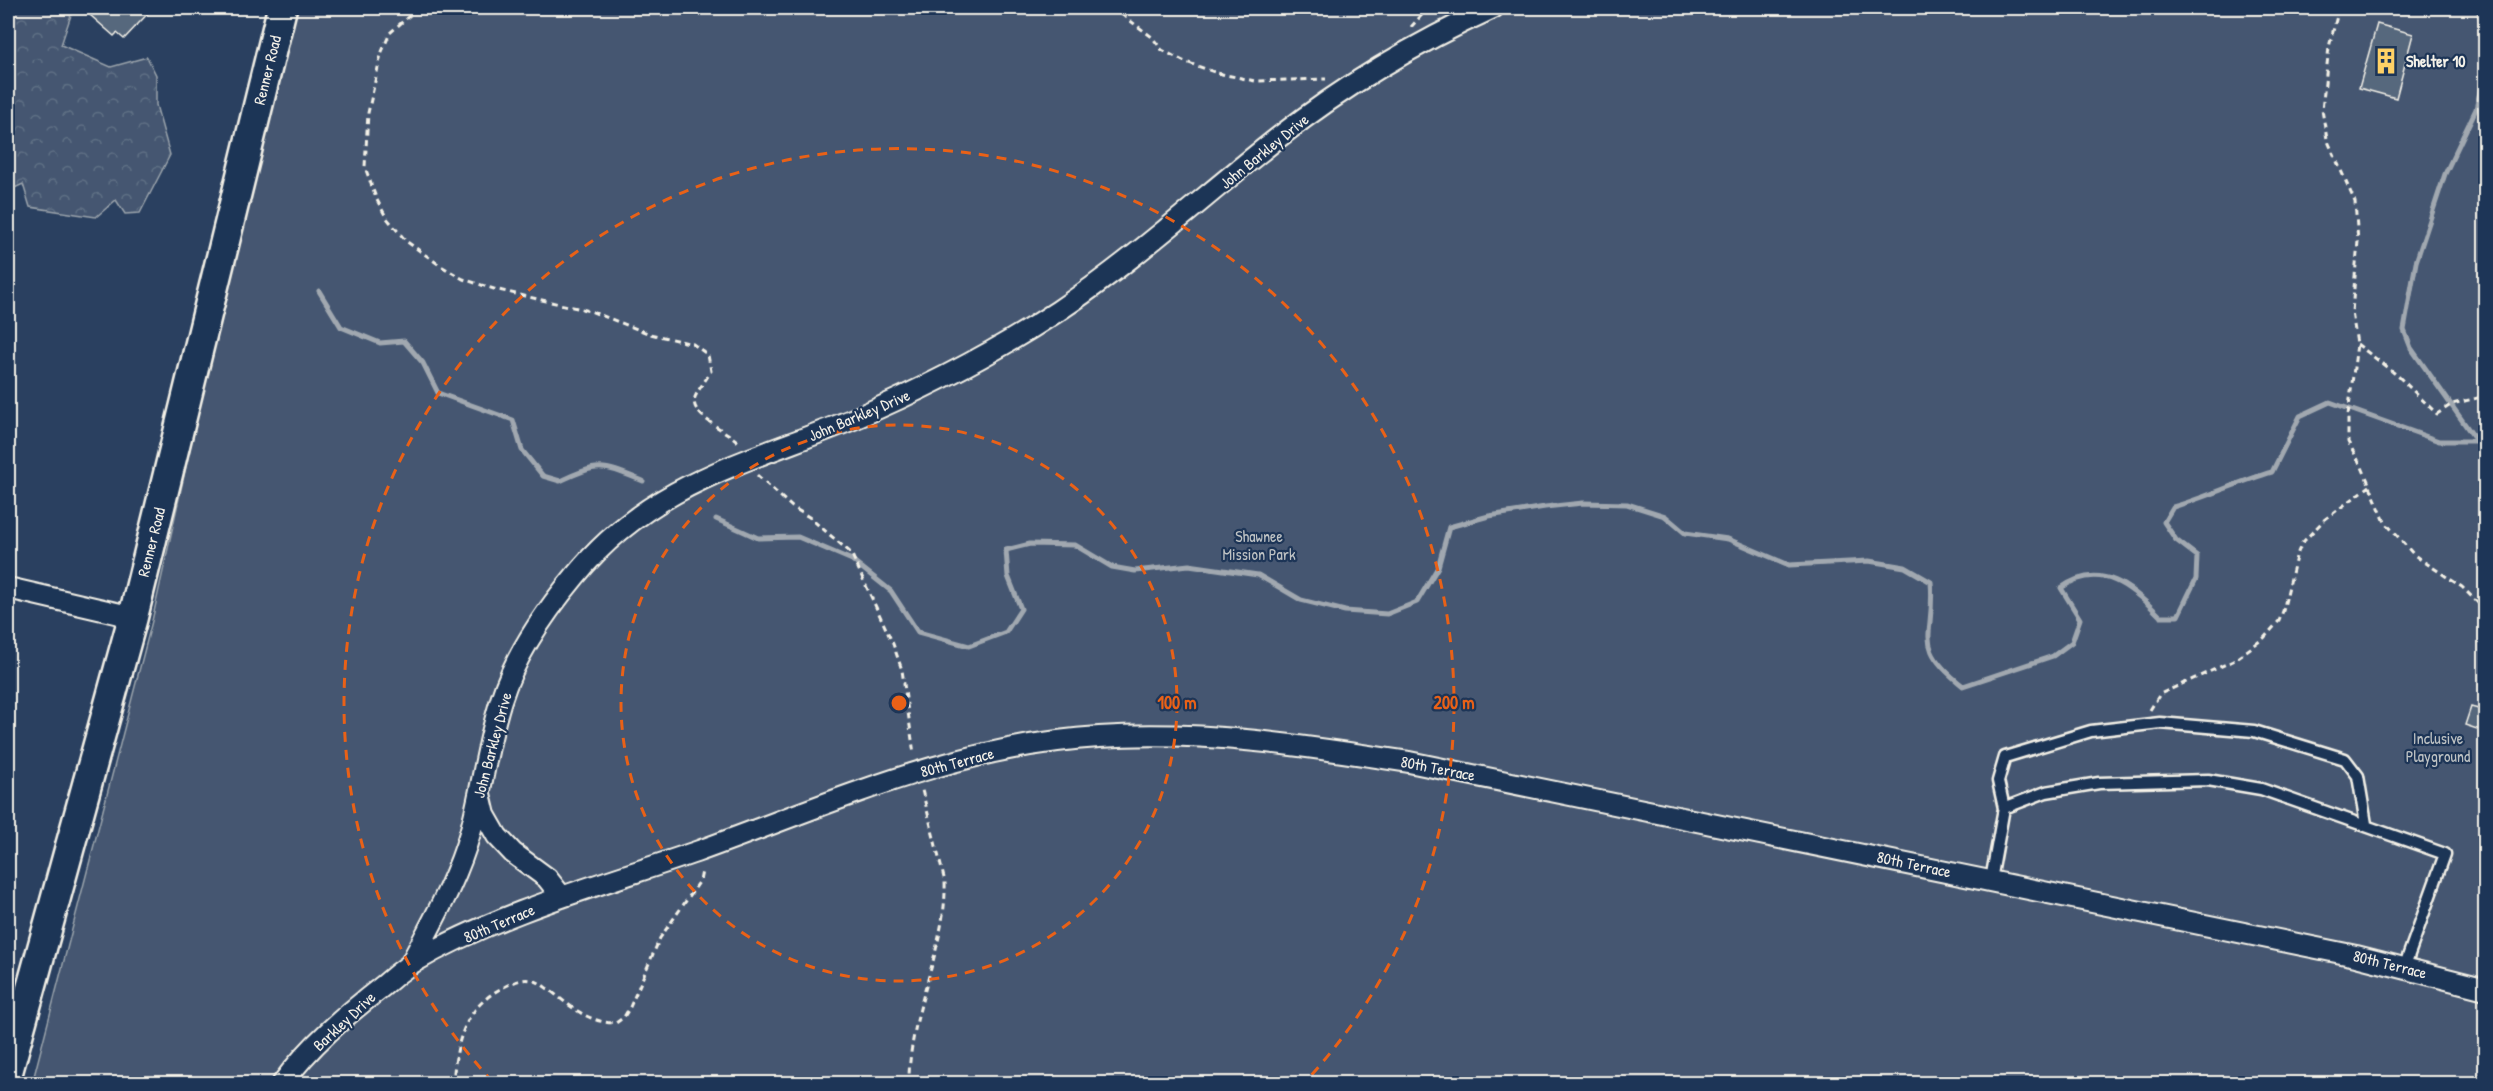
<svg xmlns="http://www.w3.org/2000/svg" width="2493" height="1091" viewBox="0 0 2493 1091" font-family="'Patrick Hand',sans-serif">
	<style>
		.forest { fill: url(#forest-crowns); stroke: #9ca4ac; stroke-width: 1.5 }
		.green { fill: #445771; stroke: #9ca4ac; stroke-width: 1.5 }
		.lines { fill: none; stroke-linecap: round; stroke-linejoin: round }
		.stream { stroke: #a1a8b0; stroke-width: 5 }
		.building { fill: #56677d; stroke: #f4f1e8; stroke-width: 1.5 }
		.service-casing { stroke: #f4f1e8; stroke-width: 15 }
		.minor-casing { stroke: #f4f1e8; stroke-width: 24 }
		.secondary-casing { stroke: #f4f1e8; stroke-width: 33 }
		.path { stroke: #f4f1e8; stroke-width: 3; stroke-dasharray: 6 4.5; stroke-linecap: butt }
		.service { stroke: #1d3557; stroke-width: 10 }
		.minor { stroke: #1d3557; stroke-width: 20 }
		.secondary { stroke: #1d3557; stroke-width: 28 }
		.ring { fill: none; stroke: #e96117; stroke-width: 3; stroke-dasharray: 10 8 }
		.labels { text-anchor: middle; stroke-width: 4.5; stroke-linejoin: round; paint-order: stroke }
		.poi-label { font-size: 16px; font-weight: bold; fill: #f4f1e8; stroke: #1d3557; text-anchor: start }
		.street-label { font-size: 16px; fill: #f4f1e8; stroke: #1d3557 }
		.park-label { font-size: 16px; fill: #bfc3c4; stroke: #1d3557 }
		.centre { fill: #e96117; stroke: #1d3557; stroke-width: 3 }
		.ring-label { font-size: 18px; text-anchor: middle; font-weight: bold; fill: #e96117; stroke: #1d3557; stroke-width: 4.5; stroke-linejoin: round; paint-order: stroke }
	</style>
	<defs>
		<pattern id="forest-crowns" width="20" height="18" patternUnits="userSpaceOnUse" patternTransform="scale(1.5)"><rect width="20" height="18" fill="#445771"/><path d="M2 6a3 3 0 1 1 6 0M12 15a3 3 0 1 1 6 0" fill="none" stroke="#607085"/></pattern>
	</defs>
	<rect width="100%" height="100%" fill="#2a4060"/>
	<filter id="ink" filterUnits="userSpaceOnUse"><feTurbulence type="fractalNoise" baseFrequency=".0167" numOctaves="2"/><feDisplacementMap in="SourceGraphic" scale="12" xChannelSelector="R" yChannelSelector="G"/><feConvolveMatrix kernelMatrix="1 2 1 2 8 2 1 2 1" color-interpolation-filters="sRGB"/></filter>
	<g filter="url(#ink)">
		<path class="forest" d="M8,8h19l44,7 -10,30 50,22 36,-10 9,18v30l14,50 -30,58 -15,1 -9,-14 -20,17 -66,-10 -7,-23 -15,7z"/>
		<path class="green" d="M296,8h2189v1075l-2453,1 120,-463 86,-390z"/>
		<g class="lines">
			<path class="stream" d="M2478,8l8,39
				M319,291l22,36 39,16 24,-2 19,22 15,30 75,27 9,30 21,26 17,5c40,-19 43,-16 83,0
				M2476,440l-65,-92 -7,-18 12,-68 29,-88 31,-65 10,-43
				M716,519l42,19 40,-1 54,23 39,31 27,41 51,14 37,-14 15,-23 -13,-33 -2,-26 24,-6 45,1 37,22 23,4 54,-6 69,10 43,25 44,11 42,3 30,-12 21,-35 11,-40 40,-11 56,-9 38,-4 44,1 38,12 20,17 43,6 61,26 80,-4 36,6 26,15c5,55 -21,62 32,104l90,-30 19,-14 8,-23 -19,-31c40,-28 71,-1 99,28h18l18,-37 1,-23 -21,-16 -12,-18 9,-15c34,-10 65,-25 99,-35l28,-56 30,-14 109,39h47"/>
		</g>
		<path class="building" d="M82,8h71l-29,31 -7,-6 -3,3z
			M2377,24l36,10 -17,64 -37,-10z
			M2471,707l15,4v21l-21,-7z"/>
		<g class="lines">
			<g class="service-casing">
				<path id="service" d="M2004,808l42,-16 53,-9 109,-3 53,9 184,65 -41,114
					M1991,880l13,-72 -6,-27 7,-24 86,-26 69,-8 94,8 91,28 13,17 8,48"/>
			</g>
			<g class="minor-casing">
				<path id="minor" d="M8,588l125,29
					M480,794l5,21 12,21 16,17 34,25 15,19
					M410,965c22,-43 47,-85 60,-132 12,-44 17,-89 31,-133 14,-45 44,-88 74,-124 76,-94 175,-114 281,-158 70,-30 138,-65 202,-107 78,-52 147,-116 221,-174 65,-51 139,-95 214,-129
					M282,1084c27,-38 65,-70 101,-98 9,-8 19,-16 29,-23 88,-51 188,-78 284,-111 134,-48 258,-106 403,-115 105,-7 207,9 310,25l947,194 130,33"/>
			</g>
			<g class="secondary-casing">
				<path id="secondary" d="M8,1072l125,-455 149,-609"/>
			</g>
			<path class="path" d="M418,8l-28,25 -9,21 -13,59 -3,54 11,31 10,19 20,24 35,25 22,13 31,10 96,22 60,23 43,10 15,11 3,16c-5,9 -11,16 -15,24 -11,20 32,35 43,48
				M1113,8l39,29 10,13 21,11 34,12 38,8 71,-2
				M2339,8l-10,39 -7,63 5,29 28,63 3,39 -6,71 5,32 -9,71v27l14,25 23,55 29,33 48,32 24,24
				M1411,27l17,-19
				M2357,344l41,32 39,38 15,-10 34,-8
				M757,475l35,32 17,10 42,36 42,91 9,26 12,84
				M2150,710l10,-16 73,-33 31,-23 15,-17 4,-10 13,-54 6,-14 22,-23 46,-34
				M453,1084c3,-42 11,-77 51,-97 10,-5 20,-10 31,-6 6,2 11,7 16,10 20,16 38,32 65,32l8,-6 6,-10 30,-69 40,-57 2,-10
				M909,1084c-1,-70 38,-136 36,-202l-23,-92"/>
			<use href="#service" class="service"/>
			<use href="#minor" class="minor"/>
			<use href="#secondary" class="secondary"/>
		</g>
	</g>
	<g class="ring">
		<circle cx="899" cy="703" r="278"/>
		<path d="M493 1082A555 555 0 1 1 1305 1082"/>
	</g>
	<defs>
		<g id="building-bare" transform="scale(2.07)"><path d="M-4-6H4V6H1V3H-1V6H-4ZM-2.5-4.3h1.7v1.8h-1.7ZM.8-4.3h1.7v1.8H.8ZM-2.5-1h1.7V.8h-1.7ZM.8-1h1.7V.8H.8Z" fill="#ffd166" stroke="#1d3557" stroke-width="2.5" paint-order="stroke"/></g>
	</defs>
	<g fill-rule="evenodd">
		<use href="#building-bare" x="2386" y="61"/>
	</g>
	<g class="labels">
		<g class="poi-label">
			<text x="2406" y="67">Shelter 10</text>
		</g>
		<g class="street-label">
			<text transform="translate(267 70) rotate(-76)" y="6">Renner Road</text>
			<text transform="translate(1264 151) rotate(-39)" y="6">John Barkley Drive</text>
			<text transform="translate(859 415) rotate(-23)" y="6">John Barkley Drive</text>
			<text transform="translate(151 542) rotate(-76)" y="6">Renner Road</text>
			<text transform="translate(492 745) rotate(-75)" y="6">John Barkley Drive</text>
			<text transform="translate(957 762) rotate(-15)" y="6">80th Terrace</text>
			<text transform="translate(1438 768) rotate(11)" y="6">80th Terrace</text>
			<text transform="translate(1914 864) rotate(12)" y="6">80th Terrace</text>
			<text transform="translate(499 923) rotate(-23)" y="6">80th Terrace</text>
			<text transform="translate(2390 964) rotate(14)" y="6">80th Terrace</text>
			<text transform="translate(344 1021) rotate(-43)" y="6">Barkley Drive</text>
		</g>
		<g class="park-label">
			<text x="1259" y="542">Shawnee<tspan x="1259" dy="18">Mission Park</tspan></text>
			<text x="2438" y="744">Inclusive<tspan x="2438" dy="18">Playground</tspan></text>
		</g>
	</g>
	<circle cx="899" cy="703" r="9" class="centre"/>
	<g class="ring-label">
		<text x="1177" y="709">100 m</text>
		<text x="1454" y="709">200 m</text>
	</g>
	<rect width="2493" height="1091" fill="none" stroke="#1d3557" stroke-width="30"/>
	<rect x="15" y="15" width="2463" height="1061" fill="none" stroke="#f4f1e8" stroke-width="2" filter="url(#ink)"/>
</svg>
